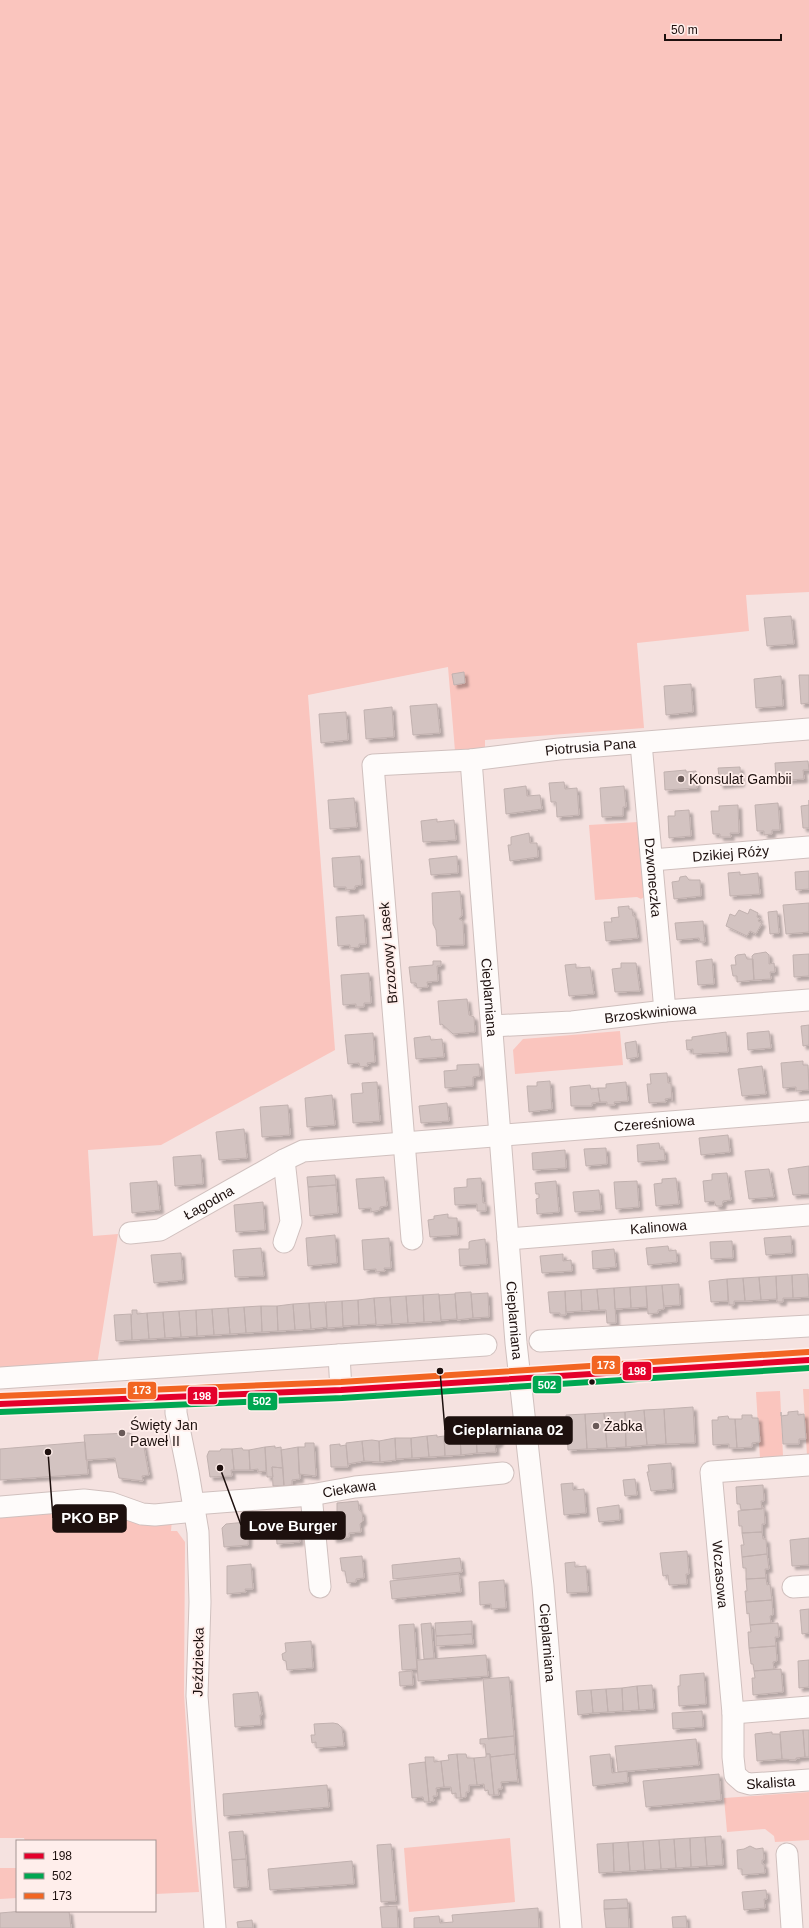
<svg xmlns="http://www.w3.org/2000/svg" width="809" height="1928" viewBox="0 0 809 1928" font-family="Helvetica,sans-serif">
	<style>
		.green { fill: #fac5be }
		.building { fill: #d3c3c1; stroke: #c1b1af; filter: url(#shadow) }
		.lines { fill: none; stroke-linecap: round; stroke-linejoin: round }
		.minor-casing { stroke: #d0c0be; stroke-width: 23 }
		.minor { stroke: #fefbfa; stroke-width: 21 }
		.bus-1-casing { stroke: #ffeeeb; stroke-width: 9 }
		.bus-2-casing { stroke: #ffeeeb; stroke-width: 9 }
		.bus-3-casing { stroke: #ffeeeb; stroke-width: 9 }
		.bus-1 { stroke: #e4002b; stroke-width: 6 }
		.bus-2 { stroke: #00a651; stroke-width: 6 }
		.bus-3 { stroke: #f26522; stroke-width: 6 }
		.poi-dot { fill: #695a58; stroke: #ffeeeb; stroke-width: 1.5 }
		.bus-dot { fill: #1d100e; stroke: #ffeeeb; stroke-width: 1.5 }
		.labels { text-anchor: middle; stroke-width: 3.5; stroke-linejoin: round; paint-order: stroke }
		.street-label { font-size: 14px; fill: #1d100e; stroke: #ffeeeb }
		.poi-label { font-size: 14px; fill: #1d100e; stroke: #ffeeeb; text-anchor: start }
		.leader { fill: none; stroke: #1d100e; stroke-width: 1.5 }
		.callout-dot { fill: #1d100e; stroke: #ffeeeb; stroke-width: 1.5 }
		.callout { fill: #1d100e; stroke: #1d100e; stroke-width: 1.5 }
		.callout-label { font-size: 15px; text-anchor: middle; font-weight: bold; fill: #fff }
		.line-badge { stroke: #ffeeeb; stroke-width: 1.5 }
		.badge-label { font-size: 11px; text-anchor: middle; font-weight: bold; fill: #fff }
	</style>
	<defs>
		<filter id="shadow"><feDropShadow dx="3.5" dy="3.5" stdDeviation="1" flood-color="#0004"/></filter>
	</defs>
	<rect width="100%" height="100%" fill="#f5e2e0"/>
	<path class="green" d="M0,0h809v592l-63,3 3,36 -112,12 7,85 -159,12v12l-30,-1 -7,-84 -140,28 27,355 -174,95 -73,5 5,86 25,-2 -21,131 -97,6z
		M638,822l9,73 -6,4 -4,-2 -42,3 -6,-75z
		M620,1031l3,34 -108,9 -2,-24 10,-11z
		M803,1389h6v66h-2z
		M780,1391l3,65 -23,2 -4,-66z
		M83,1508l89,12 -1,11h6l8,11 -1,152 8,126 7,72 -44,2v-53h-130l-1,-3h-24v-324z
		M809,1792v48l-34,2 -1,-6 -9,-7 -38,3 -3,-34z
		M510,1838l5,64 -106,10 -5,-64z
		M0,1868h17v30l-17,1z"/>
	<path class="building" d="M791,616l3,28 -27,2 -3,-28z
		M464,672l1,11 -11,2 -2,-11z
		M799,675h10v28l-8,1z
		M781,676l2,30 -27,2 -2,-29z
		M691,684l2,28 -27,3 -2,-29z
		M437,704l3,29 -27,2 -3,-29z
		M392,707l2,30 -28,2 -2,-29z
		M346,712l2,28 -27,3 -2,-29z
		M808,761l1,9h-6l1,9 -28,2 -1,-18z
		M740,767l1,16 -21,2 -2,-17z
		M686,770v2l10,-1 1,17 -32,2 -1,-18z
		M564,782l1,7 12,-1 2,27 -22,2 -1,-15h-5l-2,-19z
		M526,786l1,10 13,-1 2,14 -36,5 -2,-25z
		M624,786l2,21h-3v9l-21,1 -2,-29z
		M354,798l3,29 -27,2 -2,-29z
		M809,800v28h-6l-2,-22 8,-1z
		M778,803l2,27h-8v4l-8,1v-4h-7l-2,-26z
		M738,805l1,28h-9l1,4h-11v-3h-7l-2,-23h8v-5z
		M689,810l2,26 -22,2 -1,-22h7v-5z
		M437,819v3l17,-2 2,20 -33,2 -2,-21z
		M529,833l1,10h7l1,14 -28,4 -2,-16h3v-8z
		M360,856l2,29 -7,1v3l-9,1v-3h-12l-2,-29z
		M457,856l1,17 -27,2 -2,-16z
		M809,871v18l-13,1 -1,-18z
		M740,872v3l18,-2 2,21 -30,2 -2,-23z
		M686,876l3,4h11l1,16 -27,3 -2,-17 7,-1 1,-4z
		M460,891l2,24 -3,4 4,2 1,24 -27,1 -1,-16 -3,-6 -1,-31z
		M809,903v29l-23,2 -3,-29z
		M629,906v3h3l1,7h2l3,22 -32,3 -2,-19h8l-1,-4 8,-1 -1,-10z
		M750,909l8,4 -1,4 3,1 -2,3 4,2 -6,11 -6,-3 -3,5 -21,-10 4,-12 5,2 4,-6 9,4z
		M777,911l2,22 -9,1 -2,-22z
		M364,915l2,29h-7v3l-9,1v-3l-12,1 -2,-29z
		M703,921l2,21h-5l-1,-4 -22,2 -2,-17z
		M766,952l3,3v9l5,-1 1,9h-5l1,7 -17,1 -2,-24 2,-2z
		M745,954l2,5h6l1,21 -17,2v-6h-4l-2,-11h5l-1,-8 2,-2z
		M809,954v22l-15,1 -1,-22z
		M712,959l2,25 -16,1 -2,-24z
		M433,961h8v5h-4l1,15 -11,1 1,5 -11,1 -1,-5h-5l-2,-16 24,-2z
		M621,963h15l4,28 -25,1 -3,-23 9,-1z
		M576,964v4l14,-1 4,27 -25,2 -4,-31z
		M369,973l2,30h-7v4h-8v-3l-13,1 -2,-30z
		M467,999l2,16 5,2 1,15 -22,2 -11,-10 -2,1 -2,-24z
		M809,1025v20l-6,1 -2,-20z
		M769,1031l2,17 -23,2 -1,-17z
		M726,1032l2,20 -35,2v-5l-6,1 -1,-10h6v-3z
		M373,1033l2,29 -8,1 1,3 -8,1 -1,-4 -11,1 -3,-29z
		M430,1036l1,4 11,-1 2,18 -28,2 -2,-21z
		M636,1041l2,16 -11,2 -2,-16z
		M803,1061v4h5l1,25 -13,1v-4l-13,1 -2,-25z
		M479,1064l1,12 -7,1v9l-28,2 -1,-17 13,-1v-5z
		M762,1066l4,28 -24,2 -4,-27z
		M667,1073l1,10h3l1,18 -1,-3 -6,1 1,3 -17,1 -2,-19h4l-1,-10z
		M550,1081l2,28 -23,3 -2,-26h10v-4z
		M377,1082l3,39 -27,2 -2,-29 12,-1 -1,-10z
		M626,1082l2,19 -14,1 1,3h-8v-3h-7l-2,-14h8v-4z
		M590,1085l1,4 7,-1 2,14 -8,1v3h-21l-1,-19z
		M332,1095l3,30 -28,2 -2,-29z
		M447,1103l2,18 -28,2 -2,-17z
		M288,1105l2,30 -28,2 -2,-30z
		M244,1129l3,29 -28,2 -3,-28z
		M728,1135l2,17 -29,3 -2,-17z
		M659,1143l1,6h4l1,11 -27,2 -1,-17z
		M606,1148l1,16 -21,2 -2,-17z
		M565,1150l1,18 -33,2 -1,-17z
		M201,1155l2,29 -28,2 -2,-29z
		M809,1166v28l-16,1 -5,-26z
		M769,1169l5,28 -25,2 -4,-28z
		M727,1173l4,27 -8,1 -1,5h-6l-2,-5 -9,1 -2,-21 9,-1v-6z
		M335,1175l1,10 -28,2 -1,-10z
		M384,1177l3,29 -7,1v3l-9,2v-4l-12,1 -3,-30z
		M481,1178l2,25h3v8h-9v-7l-22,1 -1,-17 13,-1v-8z
		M676,1178l3,26 -23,2 -2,-22 8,-1v-4z
		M157,1181l3,29 -28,3 -2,-30z
		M556,1181l3,31 -22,2 -1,-15 3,-1v-4h-3l-1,-11z
		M637,1181l2,26 -23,2 -2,-27z
		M336,1185l2,28 -28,3 -2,-29z
		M599,1190l2,20 -26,2 -2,-20z
		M263,1202l2,28 -29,2 -2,-27z
		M448,1214v4h9l1,17 -28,2 -2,-17 6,-1v-3z
		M335,1235l2,28 -29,3 -2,-28z
		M791,1236l1,17 -26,2 -2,-17z
		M389,1238l2,30h-7l1,3 -9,1v-3l-12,1 -2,-30z
		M485,1239l2,25 -27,2 -1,-17h10v-7l2,-1z
		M732,1241l1,17 -22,1 -1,-17z
		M668,1246l1,5 7,-1 1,12 -29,3 -2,-17z
		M261,1248l3,28 -29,1 -2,-27z
		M614,1249l2,18 -23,2 -1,-18z
		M181,1253l2,27 -29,3 -3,-28z
		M563,1254v7l8,-1 1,11 -30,2 -2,-17z
		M808,1274l1,23 -16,1 -1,-23z
		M792,1275l1,23h-10v4h-6l-1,-26z
		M776,1276l1,23 -16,1 -2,-23z
		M759,1277l2,23 -16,1 -2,-23z
		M743,1278l2,23h-11v4h-5l-2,-26z
		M727,1279l1,22 -17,1 -2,-21z
		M679,1284l1,21 -16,1 -2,-21z
		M662,1285l2,24 -6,1v3l-10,1 -2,-28z
		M646,1286l1,21 -16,1 -1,-21z
		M630,1287l1,21 -16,1 -1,-21z
		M614,1288l2,35h-9l-1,-13h-7l-2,-21z
		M597,1289l2,21 -17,1 -1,-21z
		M581,1290l1,21 -16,1 -1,-21z
		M565,1291l1,24h-6v-2h-10l-2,-21z
		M471,1292l2,26 -16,2 -2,-27z
		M488,1293l1,24 -16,1 -2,-24z
		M439,1294l2,27 -17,1 -1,-27z
		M455,1294l2,25 -16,1 -2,-25z
		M423,1295l1,27 -16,1 -2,-27z
		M406,1296l2,27 -16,1 -2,-27z
		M390,1297l2,27 -16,1 -2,-27z
		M374,1298l2,26 -17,1 -1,-25z
		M358,1300l1,25 -16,1 -1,-25z
		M342,1301l1,26 -16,1 -1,-26z
		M325,1302l2,25 -16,2 -2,-26z
		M309,1303l2,26 -16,1 -2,-26z
		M293,1304l2,26 -17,1 -1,-25z
		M261,1306h16l1,25 -16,1z
		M261,1306l1,26 -16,1 -2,-26z
		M244,1307l2,26 -16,1 -2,-26z
		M228,1308l2,26 -16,1 -2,-26z
		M212,1309l2,26 -17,1 -1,-26z
		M132,1310h5v4l10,-1 2,26 -17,1 -1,-25h1z
		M196,1310l1,26 -16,1 -2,-26z
		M179,1311l2,26 -16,1 -2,-26z
		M163,1312l2,26 -16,1 -2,-26z
		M131,1314l1,26 -16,1 -2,-26z
		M693,1407l2,36 -29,1 -2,-35z
		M664,1409l2,35 -19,1 -3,-35z
		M644,1410l3,35 -21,2 -1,-35z
		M798,1411v4l6,-1 2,25h-7v5h-16l-2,-32v4l7,-1v-3z
		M625,1412l1,35 -19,1 -3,-35z
		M604,1413l3,35 -20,1 -2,-35z
		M585,1414l2,35 -19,1 -2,-35z
		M742,1415h10v3h6l2,24 -8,1v4l-15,1 -2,-29h7z
		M728,1416l1,3h6l2,29h-8v-4l-16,1 -1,-25h6v-3z
		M488,1432v2h10l2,2v5l-2,3h-3l1,8 -19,1 -1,-20z
		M129,1433l4,2 4,8 6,-1 6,33 -7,1 1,5 -24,-3 -4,-20 -29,2 -2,-25z
		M476,1433l1,20 -16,2 -1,-21z
		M460,1434l1,21 -16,1 -1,-20z
		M437,1435v2l7,-1 1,20 -16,1 -2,-21z
		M427,1436l2,21 -17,1 -1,-20z
		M395,1438l1,22 -16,2 -1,-21z
		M395,1438h16l1,20 -16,1z
		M372,1440l7,1 1,21 -16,-1 -2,-20z
		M362,1441l2,20 -16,3 -2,-21z
		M85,1442l3,32 -88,6v-31z
		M305,1443h9l2,33 -17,-2 -1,-27h7z
		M340,1444v2l6,-1 2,22h-17l-1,-22z
		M275,1446v2l6,-1 2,21 -11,-1 1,10h-6l-2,-30z
		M265,1447l1,24 -8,1v-3l-8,1 -1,-20z
		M298,1447l2,32 -8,1v5l-8,1 -3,-36z
		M242,1448l1,2h6l1,20h-16l-2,-21z
		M221,1449h11l2,21h-3l1,6 -22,1 -3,-21 2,-5h11z
		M671,1463l2,26 -22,2 -4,-19h2l-1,-7z
		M272,1467l11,1 1,18h-11z
		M635,1479l2,16 -12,1 -2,-16z
		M573,1483v7l11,-1 2,24 -22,2 -3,-31z
		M763,1485l1,16h-3l1,8 -21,1 -1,-6h-3l-1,-17z
		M358,1501l1,9 3,2 1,9 -3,3 1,8 -12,1v4l-16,2 -1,-15h5v-21z
		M619,1505l1,15 -21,2 -2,-14z
		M764,1508l1,16h-3v8l-20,1v-7h-3l-1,-15z
		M292,1516l1,9h6l1,17 -23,2 -2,-26z
		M246,1522l3,4 -1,19 -24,2 -2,-19 4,-4z
		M762,1532l1,7h3l1,15 -25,3 -1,-12h3l-2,-12z
		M809,1538v27l-17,1 -2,-26z
		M687,1551l2,23h-3l1,10 -18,1 -1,-10 -5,1 -3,-23z
		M767,1554l2,15h-4l1,9 -20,1v-11h-3l-1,-11z
		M362,1556l2,22 -8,1v3l-9,1 -2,-12h-3l-2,-13z
		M460,1558l2,14 -69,7 -1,-14z
		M575,1562v5l11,-1 2,26 -21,1 -2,-30z
		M251,1564l2,25h-8l1,3 -19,2v-28z
		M459,1574l2,18 -69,7 -2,-18z
		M766,1578l1,7 3,-1 2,16 -26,2 -1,-11h2l-1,-12z
		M504,1580l2,28 -15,1v-5l-11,1 -1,-23z
		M772,1600l1,15 -3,1 1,7 -21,2 -1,-12 -2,1 -1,-12z
		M809,1609v24l-7,1 -2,-24z
		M472,1621v13l-36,2 -1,-13z
		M431,1623l3,35 -10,1 -3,-35z
		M778,1623l1,14h-4l1,9 -27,2 -1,-16h3l-1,-7z
		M414,1624l3,45 -15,1 -3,-45z
		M472,1634l1,10 -37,2v-10z
		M311,1641l2,27 -26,2 -1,-9 -3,-1 -1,-6 4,-2 -1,-9z
		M776,1646l1,15 -4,1 1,7 -20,2 -1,-7h-2l-2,-16z
		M486,1655l2,21 -70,5 -1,-21z
		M809,1660v27l-10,1 -1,-27z
		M781,1669l2,23 -30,3 -1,-17h3l-1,-7z
		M412,1671l1,14 -13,1 -1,-14z
		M704,1673l2,31 -27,2 -1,-20h2v-11z
		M509,1677l5,59 -26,3 -5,-60z
		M652,1685l2,24 -15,1 -2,-24z
		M637,1686l2,24 -16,1 -1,-23z
		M622,1688l1,23 -15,1 -2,-23z
		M606,1689l2,23 -15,1 -2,-23z
		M591,1690l2,23 -15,2 -2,-24z
		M258,1692l4,23h-2l1,10 -26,2 -2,-33z
		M702,1711l1,16 -30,2 -1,-16z
		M333,1723l5,1 4,4 2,18 -28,2v-6l-4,1 -1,-8h4l-1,-11z
		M803,1730l2,27 -9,1v2l-14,-1 -2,-27z
		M803,1730h6v27h-4z
		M772,1732v2h8l2,25 -25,2 -2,-27z
		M514,1736l1,18 -25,3v-3h-4l-1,-10h-5v-5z
		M696,1739l3,26 -81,7 -3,-26z
		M457,1754l4,44h-5v-5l-4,1 -1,-7h-7l-3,-26 8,-1 -1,-5z
		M457,1754h9l1,4h7l3,27h-8v7h-3v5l-5,1z
		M486,1754h4l4,41h-5l-1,-5 -3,1 -1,-7 -7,1 -3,-27 12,-1z
		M515,1754l3,29 -1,-2 -16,1 1,7h-4l1,6h-5l-4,-38z
		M610,1754l2,19 15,-2 1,11 -35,4 -3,-30z
		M425,1757h9v5l7,-1 3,26 -8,1 1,8h-4l1,5 -5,1z
		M425,1762l4,40h-5l-1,-5 -11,1 -3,-34z
		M719,1774l2,26 -75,7 -3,-26z
		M327,1785l2,22 -105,9 -1,-22z
		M243,1831l3,28 -14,1 -3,-28z
		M721,1836l2,29 -16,1 -2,-29z
		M705,1837l2,29 -16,1 -1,-29z
		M690,1838l1,29 -15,1 -2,-29z
		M674,1839l2,29 -15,1 -2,-29z
		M659,1840l2,29 -16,1 -2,-29z
		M643,1841l2,29 -15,1 -2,-29z
		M628,1842l2,29 -16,1 -1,-29z
		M613,1843l1,29 -15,1 -2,-29z
		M391,1844l5,57 -15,1 -4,-57z
		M750,1846l6,3 7,-1 1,12h-2v4h2l1,9 -23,2v-6h-4l-1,-19 7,-1z
		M246,1859l2,28 -14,1 -2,-28z
		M352,1861l2,23 -84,6 -2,-21z
		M766,1890l1,9h-3l1,9 -21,2 -2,-18z
		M627,1899l1,9 -24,1v-9z
		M397,1906l1,22h-16l-2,-21z
		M538,1908l1,20h-125v-10l25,-2 1,7 13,-1 -1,-7z
		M628,1908l1,20h-23l-2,-19z
		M23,1911h46l2,17h-71v-15z
		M686,1916l1,12h-14l-1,-11z
		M252,1920l1,8h-15l-1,-6z"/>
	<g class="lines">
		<g class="minor-casing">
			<g id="minor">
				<path id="s1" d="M641,743l24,268"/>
				<path id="s2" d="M471,760l45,583 27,243 28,342"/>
				<path id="s3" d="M652,860l157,-13"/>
				<path id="s4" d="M492,1026l80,-4 93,-11 144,-11"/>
				<path d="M284,1160l7,62 -7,20"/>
				<path id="s5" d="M130,1233l30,-3 124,-70 19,-9 506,-40"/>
				<path id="s6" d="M412,1239l-39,-474 98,-5 88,-11 250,-20"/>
				<path id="s7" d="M508,1239l301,-24"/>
				<path d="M540,1341l269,-15"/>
				<path d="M339,1355l2,35"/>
				<path d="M0,1378l486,-33"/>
				<path d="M176,1397v16l12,59 10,60 2,70 -3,94 18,232"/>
				<path d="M0,1404l341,-14 468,-30"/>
				<path id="s8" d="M809,1465l-98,7 22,241v44l2,18 8,7 7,2 59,-4"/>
				<path d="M311,1495l9,92"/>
				<path id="s9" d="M194,1504l117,-9 44,-8 148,-14"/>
				<path d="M0,1507l84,-7 27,3 31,11 13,1 40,-4"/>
				<path d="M793,1587l16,-1"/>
				<path d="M733,1713l76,-6"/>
				<path d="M787,1854l5,74"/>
			</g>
		</g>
		<use href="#minor" class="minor"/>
		<g class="bus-1-casing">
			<path id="bus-1" d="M0,1404l341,-14 468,-30"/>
		</g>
		<g class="bus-2-casing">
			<path id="bus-2" d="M0,1412l342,-14 467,-30"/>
		</g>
		<g class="bus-3-casing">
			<path id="bus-3" d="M0,1396l341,-14 467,-30"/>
		</g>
		<use href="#bus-1" class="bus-1"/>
		<use href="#bus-2" class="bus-2"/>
		<use href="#bus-3" class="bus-3"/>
	</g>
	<g class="poi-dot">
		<circle cx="681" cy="779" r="4"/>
		<circle cx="596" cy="1426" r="4"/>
		<circle cx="122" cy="1433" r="4"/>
	</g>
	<circle class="bus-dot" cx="592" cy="1382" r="3.5"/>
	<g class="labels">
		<g class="street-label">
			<text dy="5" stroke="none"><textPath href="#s6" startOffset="694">Piotrusia Pana</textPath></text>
			<text dy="5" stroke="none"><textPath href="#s3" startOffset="79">Dzikiej Róży</textPath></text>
			<text dy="5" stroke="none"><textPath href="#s1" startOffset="135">Dzwoneczka</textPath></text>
			<text transform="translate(388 953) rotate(-95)" y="5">Brzozowy Lasek</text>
			<text dy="5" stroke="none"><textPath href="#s2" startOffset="238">Cieplarniana</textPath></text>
			<text dy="5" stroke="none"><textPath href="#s4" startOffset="159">Brzoskwiniowa</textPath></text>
			<text dy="5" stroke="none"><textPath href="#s5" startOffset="546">Czereśniowa</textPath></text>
			<text dy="5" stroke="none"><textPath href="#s5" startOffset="86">Łagodna</textPath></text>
			<text dy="5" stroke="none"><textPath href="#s7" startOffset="151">Kalinowa</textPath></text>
			<text dy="5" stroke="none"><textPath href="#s2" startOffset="562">Cieplarniana</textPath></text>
			<text dy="5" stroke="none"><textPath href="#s9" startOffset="156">Ciekawa</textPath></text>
			<text dy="5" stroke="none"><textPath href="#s8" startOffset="201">Wczasowa</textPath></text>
			<text dy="5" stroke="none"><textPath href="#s2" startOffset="886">Cieplarniana</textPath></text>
			<text transform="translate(198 1662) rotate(-89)" y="5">Jeździecka</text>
			<text dy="5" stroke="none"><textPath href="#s8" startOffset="441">Skalista</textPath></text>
		</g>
		<g class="poi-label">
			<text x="689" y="784">Konsulat Gambii</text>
			<text x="130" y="1430">Święty Jan<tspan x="130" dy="16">Paweł II</tspan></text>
			<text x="604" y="1431">Żabka</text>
		</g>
	</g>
	<path class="leader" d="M440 1371L445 1430M48 1452L53 1518M220 1468L241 1525"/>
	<g class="callout-dot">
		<circle cx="440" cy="1371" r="4"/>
		<circle cx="48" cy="1452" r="4"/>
		<circle cx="220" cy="1468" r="4"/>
	</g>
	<g class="callout">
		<rect x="445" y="1417" width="127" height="27" rx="4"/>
		<rect x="53" y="1505" width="73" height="27" rx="4"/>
		<rect x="241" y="1512" width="104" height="27" rx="4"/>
	</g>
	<g class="callout-label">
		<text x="508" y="1435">Cieplarniana 02</text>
		<text x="90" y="1523">PKO BP</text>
		<text x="293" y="1531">Love Burger</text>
	</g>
	<g class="line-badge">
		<rect x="591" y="1355" width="30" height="20" rx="4" fill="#f26522"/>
		<rect x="622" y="1361" width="30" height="20" rx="4" fill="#e4002b"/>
		<rect x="532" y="1375" width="30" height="19" rx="4" fill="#00a651"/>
		<rect x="127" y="1381" width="30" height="19" rx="4" fill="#f26522"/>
		<rect x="187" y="1386" width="31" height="19" rx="4" fill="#e4002b"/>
		<rect x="247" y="1392" width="31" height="19" rx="4" fill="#00a651"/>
	</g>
	<g class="badge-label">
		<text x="606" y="1369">173</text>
		<text x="637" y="1375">198</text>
		<text x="547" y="1389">502</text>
		<text x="142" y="1394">173</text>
		<text x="202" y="1400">198</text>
		<text x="262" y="1405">502</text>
	</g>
	<rect x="16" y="1840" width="140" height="72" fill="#ffeeeb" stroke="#a59593"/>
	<rect x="24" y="1853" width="20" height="6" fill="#e4002b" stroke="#a59593"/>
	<text x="52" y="1860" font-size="12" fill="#1d100e">198</text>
	<rect x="24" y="1873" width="20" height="6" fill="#00a651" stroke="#a59593"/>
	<text x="52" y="1880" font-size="12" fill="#1d100e">502</text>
	<rect x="24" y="1893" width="20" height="6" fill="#f26522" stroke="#a59593"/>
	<text x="52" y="1900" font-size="12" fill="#1d100e">173</text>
	<path d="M665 34v6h116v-6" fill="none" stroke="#1d100e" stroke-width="2"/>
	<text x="671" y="34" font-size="12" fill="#1d100e" stroke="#ffeeeb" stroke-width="3" paint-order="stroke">50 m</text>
</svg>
